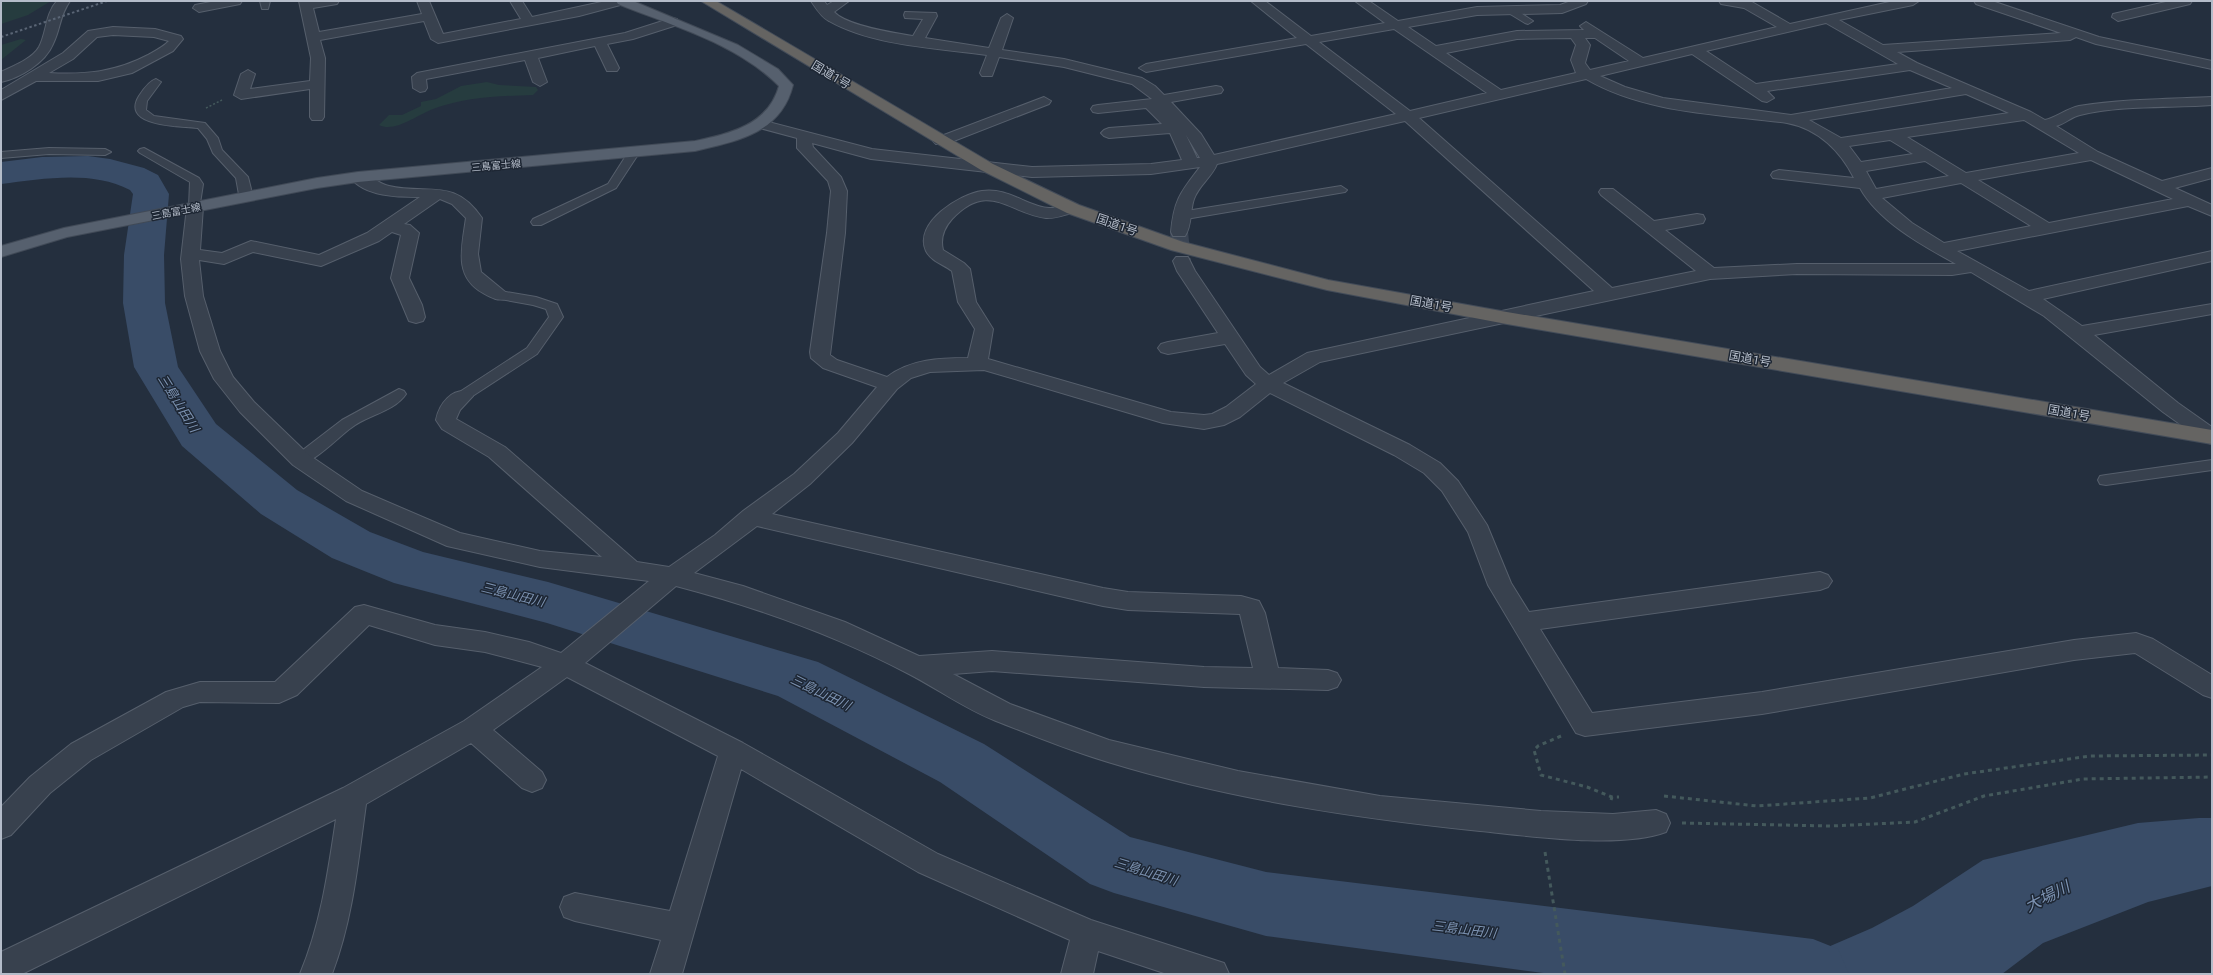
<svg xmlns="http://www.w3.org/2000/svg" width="2213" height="975" viewBox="0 0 2213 975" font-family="Roboto,'Noto Sans JP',sans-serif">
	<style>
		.green { fill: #263c3f }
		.water { fill: #394c67 }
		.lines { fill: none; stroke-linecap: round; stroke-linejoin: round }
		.river { fill: #394c67; fill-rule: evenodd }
		.minor-tunnel { stroke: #3a4453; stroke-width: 18; stroke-dasharray: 18 9; stroke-linecap: butt }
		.service-casing { stroke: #565f6c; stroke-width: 2 }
		.minor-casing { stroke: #565f6c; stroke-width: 2 }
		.primary-casing { stroke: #414a57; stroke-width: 2 }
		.trunk-casing { stroke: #434c59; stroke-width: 2 }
		.path-far1 { stroke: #44595c; stroke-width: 1.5; stroke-dasharray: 2 2; stroke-linecap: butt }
		.path { stroke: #44595c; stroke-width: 3; stroke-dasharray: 4 4; stroke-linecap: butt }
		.service { fill: #38414e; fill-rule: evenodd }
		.minor { fill: #38414e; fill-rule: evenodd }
		.primary { fill: #56606e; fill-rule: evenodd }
		.trunk { fill: #656462; fill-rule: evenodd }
		.rail { stroke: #5a6575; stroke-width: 2; stroke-dasharray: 2.5 2.5; stroke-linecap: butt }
		.labels { text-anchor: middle; stroke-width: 3; stroke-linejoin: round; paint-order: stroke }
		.far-street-label { font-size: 10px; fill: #b4bcc9; stroke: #1d2633 }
		.street-label { font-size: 12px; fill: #b4bcc9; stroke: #1d2633 }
		.water-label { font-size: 13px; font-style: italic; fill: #7c92b1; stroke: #1d2633 }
		.near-water-label { font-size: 16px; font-style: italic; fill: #7c92b1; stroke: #1d2633 }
	</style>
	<rect width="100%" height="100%" fill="#242f3e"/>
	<path class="green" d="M1,1h50l-23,14 -27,9z
		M21,39l5,1 -25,20v-15z
		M487,82l12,3 37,2 2,3 -5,5c-34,1 -68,2 -100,14 -16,6 -38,24 -54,16l10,-10h13l19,-9v-4l15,-3 25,-13z"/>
	<path class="water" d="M2199,818h13v68l-64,16 -105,41 -41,31h-288l-27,-5 -4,-30 40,3 52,9 32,2 21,-6 44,-19 41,-22 70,-46 155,-37z"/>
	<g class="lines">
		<path class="river" d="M88,156l22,3 34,9 14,7 11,19 -5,61 1,48 13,64 38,57 81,66 73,42 53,20 125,30 270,80 166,82 146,93 136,35 547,67 25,10 11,25h-298l-285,-38 -152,-43 -24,-9 -150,-102 -162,-86 -231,-73 -153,-40 -62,-25 -71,-44 -79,-68 -48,-79 -11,-64 1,-48 9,-61 -3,-4c-39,-20 -87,-11 -129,-6v-22l41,-5z"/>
		<path class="minor-tunnel" d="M1179,232l3,29"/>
		<g class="service-casing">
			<path id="service" d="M260,1h10l-2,8h-6z
				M1510,7l3,1 20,13 -5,3 -3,-1 -18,-11 -2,-2z
				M156,79l5,3 -14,19 -1,9 8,6 51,7 13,15 4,12 26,27 3,12 -3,11h-8l-4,-22 -23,-25 -6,-14 -9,-11c-17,-2 -78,-1 -59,-32 4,-6 10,-15 17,-17z
				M49,148l56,1 6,3 -6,3 -56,-1 -48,4v-6z
				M144,148l55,30 4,6 -4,26h-8l-2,-3 1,-25 -50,-29 -2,-2 2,-2z
				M633,150l6,3 -23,35 -75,37h-8l-2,-3 2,-3 75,-35 21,-33z
				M1341,186l6,4 -2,2 -165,28 -6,-4 6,-4z
				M500,291l36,6 21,7 6,13 -26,37 -69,45h-10l-2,-3 2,-3 69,-45 22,-31 -3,-8 -13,-4 -38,-7 -2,-3z
				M399,389l5,2 2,3c-12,18 -39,21 -55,34 -13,9 -41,40 -56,36l-2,-4 2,-4 47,-36z
				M2212,460v10l-106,15 -6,-1 -2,-4 2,-4 6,-1z"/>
		</g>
		<g class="minor-casing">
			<path id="minor" d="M57,1h13c-11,16 -9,27 -17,43 -8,19 -33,34 -52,38v-10c12,-6 31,-13 38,-25 8,-15 6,-33 18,-46z
				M216,1h26l-2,3 -41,8 -6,-4 2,-3z
				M299,1h40l-2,3 -24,4 6,24 103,-18 -5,-13h12l14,33 78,-15 -11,-18h12l10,16 74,-16h20l-2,3 -45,12 -141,27 -7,-4 -7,-18 -104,19 5,18 -1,59 -2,3h-10l-2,-3v-28l-69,10 -7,-4 7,-21 7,-4 7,4 -5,15 60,-8 1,-23z
				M811,1h13l3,4 7,-4h15l-15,11c13,14 60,21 79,24l10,-17 -18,-1 -1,-3 1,-3 31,1 1,3 -12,22 64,10 12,-30 6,-4 6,4 -11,32 62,9 78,19 13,8 9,9 52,-9 5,1 2,3 -2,3 -50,9 30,32 13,21 182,-41 -90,-70 -160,28 -7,-4 7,-4 151,-26 -46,-37h14l46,35 74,-13 -30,-22h14l29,20 79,-14 83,-2 11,-4h17l-2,3 -24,9 -85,2 -69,12 28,19 81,-15 67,-1 -4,-4 6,-4 57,36 134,-31 -33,-19 -23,-4 -2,-3 33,1 38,22 104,-23h25l-6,4 -74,15 44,25 178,-12 -85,-29 -2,-3h18l107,36 113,24v8l-116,-25 -20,-7 -6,3 -173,12 20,11 114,49 14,8c12,-3 21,-11 34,-14 44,-7 89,-7 133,-9v8c-43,3 -90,0 -132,10 -9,2 -15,9 -24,11l42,26 64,29 50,-13v10l-37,10 37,17v11l-24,-10 -231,45 72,40 183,-40v10l-169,38 39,27 130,-22v10l-118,21 84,68 34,24v17l-7,-2 -42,-30 -119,-96 -73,-44 -19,3 -155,-1 -87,5 -390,83 -37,21 127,62 30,18 18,18 29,44 24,58 18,29 291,-40 8,3 4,6 -4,6 -8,3 -280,39 52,84 170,-21 312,-52 62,-7 17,6 59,36v23l-9,-3 -68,-42 -61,7 -312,54 -177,22 -9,-3 -88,-148 -20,-53 -26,-41 -18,-18 -30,-18 -124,-62 -30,24 -16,8 -20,4 -41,-6 -179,-53 -54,2 -19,6 -14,11 -45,54 -42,41 -38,30 331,74 25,4 113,4 18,5 6,12 13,55 50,2 9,3 4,7 -4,7 -9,3 -124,-3 -212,-16 -39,3 57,30 99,36 129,31 142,25 161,15 72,3 43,-4 10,4 4,9 -4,9c-46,17 -136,4 -186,-1 -125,-13 -251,-32 -372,-69 -38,-11 -76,-27 -112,-41 -31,-12 -58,-32 -87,-47 -74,-39 -153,-67 -233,-88l-91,77 158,80 195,111 153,66 133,43 5,11h-62l-69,-23 -5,23h-32l9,-34 -152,-68 -177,-103 -59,205h-32l11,-34 -86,-19 -11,-4 -4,-10 4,-10 11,-4 95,18 48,-155 -151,-79 -74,53 49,42 4,8 -4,8 -10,4 -10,-4 -51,-45 -105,61c-8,58 -13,115 -34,170h-32c21,-50 28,-102 36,-155l-314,155h-21v-22l342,-164 121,-67 78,-54 -57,-15 -50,-7 -66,-20 -72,70 -18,8 -79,-1 -17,5 -92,53 -41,33 -39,42 -10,4v-32l29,-30 41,-33 95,-52 34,-10h75l80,-75 9,-2 71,20 50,7 44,10 32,11 88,-72 -109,-14 -93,-21 -101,-45 -53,-36 -53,-53 -26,-33 -14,-28 -15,-55 -4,-37 6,-52 2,-4h12l2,4 -3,43 22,3 29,-12 68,14 48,-22 53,-36c-21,0 -56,0 -70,-20l2,-3c14,-4 24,9 37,12 40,9 65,-9 93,32l-4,36 3,18 28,23 -3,4c-9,2 -14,-1 -23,-6 -30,-17 -21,-46 -17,-75l-14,-14 -12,-5 -36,25 6,1 9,8 -10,45 13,27 3,12 -2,4 -7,2 -7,-2 -18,-43 10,-43 -9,-3 -13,9 -58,25 -68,-14 -29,12 -25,-4 4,36 17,55 13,26 21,25 55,53 53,36 98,42 80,18 62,6 -113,-100 -47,-28 -6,-9c3,-16 16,-33 34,-28l3,4 -13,14 -4,9 49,28 132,115 32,5 46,-32 28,-24 51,-37 44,-41 39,-46 -54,-19 -12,-10 -1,-6 17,-119 4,-42 -3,-10 -31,-33v-10l-41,-11 -2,-3 2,-3 5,-1 111,29 160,18 119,-3 31,-4 -12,-27 -61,5 -5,-2 -3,-3 3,-3 5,-2 53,-4 -16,-16 -48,5 -5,-1 -2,-3 2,-3 5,-1 54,-6 -20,-15 -68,-17 -65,-10 -7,19h-10l-2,-3 7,-18c-50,-7 -114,-9 -158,-34 -7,-3 -14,-14 -18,-20zM1826,23l72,41 -142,20 -50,-33zM1394,29l93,64 -77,18 -91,-69zM1571,38l5,7 -5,15 5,13 -75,17 -55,-37 71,-14zM1585,38h10l34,23 -39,9 -5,-7 5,-18zM1692,54l70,47 5,1 7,-4 -7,-7 143,-21 42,18 -161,27 -128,-17 -38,-11 -25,-11zM1586,79c60,35 134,35 201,44 32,6 54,29 67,55l-75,-8 -6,2 -2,3 2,3 87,10c19,34 62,57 96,76h-159l-83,4 -49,-38 38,-7 2,-4 -2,-4 -6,-1 -43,7 -41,-32h-12l-2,3 2,3 95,76 -84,17 -193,-170zM1966,94l43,19 -168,25 -32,-18zM2024,120l55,33 -113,20 -59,-36zM1405,121l189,170 -287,62 -38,22 -9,-8 -65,-96 -7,-14h-12l-3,4 4,10 41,62 -50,9 -7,2 -3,4 3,4 7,2 57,-10 21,31 10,9 -30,23 -14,7 -8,1 -33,-3 -183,-53 5,-30 -17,-27 -6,-33 -6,-6 -21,-13c-3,-12 1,-22 9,-31 37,-39 56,-6 94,-1 10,1 20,-4 30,-6l2,-4 -2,-4c-10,-2 -17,5 -27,4 -21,-1 -41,-21 -67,-17 -22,3 -69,32 -56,60 6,11 17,13 26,20l6,31 17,27 -7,29c-28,0 -57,1 -81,19l-50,-17 -7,-5 15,-122 2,-42 -6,-14 -28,-30 -1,-4 59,16 161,18 119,-3 49,-7c-19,25 -26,32 -29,65l2,4h12c7,-10 5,-26 9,-37 5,-14 18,-22 23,-35zM1186,135l14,23h-3zM1890,140l23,14 -52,8 -12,-16zM2091,160l82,39 -124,24 -71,-43zM1925,161l24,15 -73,13 -10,-18zM1961,183l70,43 -87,17 -32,-20 -30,-25zM757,526l346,80 25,4 112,4 13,54 -49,-1 -212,-16 -73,5 -74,-34 -102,-36 -49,-13z
				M2170,1h22l-2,3 -72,17 -6,-4 1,-3z
				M672,18l5,1 1,3 -1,3 -44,14 -26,5 12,24 -2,3h-10l-12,-25 -57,12 9,24 -7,4 -7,-4 -8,-22 -99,19 1,9 -2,3 -5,1 -7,-4 -1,-11 5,-4 208,-40z
				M113,27l42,2 26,7 2,3 -10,12 -41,22 -34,8h-62l-35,19v-10l62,-37 25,-22zM113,35l41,2 15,4c-6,6 -14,10 -21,14 -32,17 -63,20 -99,18l24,-14 24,-22z
				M1044,97l7,4 -2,3 -103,40h-10l-3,-3 3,-3z"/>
		</g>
		<g class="primary-casing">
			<path id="primary" d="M616,1h17l105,44 40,24 15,16c-12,48 -55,56 -98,66l-337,31 -41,6 -250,49 -66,20v-11l63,-18 253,-50 41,-6 337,-31c36,-8 73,-16 84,-55 -43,-43 -107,-60 -161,-82z"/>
		</g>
		<g class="trunk-casing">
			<path id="trunk" d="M701,1h15l277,163 86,41 104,37 145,38 173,31 711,119v14l-711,-121 -174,-33 -156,-40 -104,-37 -86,-43z"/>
		</g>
		<path class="path-far1" d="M206,108l16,-8"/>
		<path class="path" d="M1561,736l-23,10 -4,4 7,25 46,12 25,10
			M1664,796l93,10 113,-8 94,-24 126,-18 122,-1
			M1611,800l1,-3h7
			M1682,823l149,3 84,-4 69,-26 99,-17 129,-2
			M1545,852l20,122"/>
		<use href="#service" class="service"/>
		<use href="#minor" class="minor"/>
		<use href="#primary" class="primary"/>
		<use href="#trunk" class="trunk"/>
		<path class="rail" d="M1,37l106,-36"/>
	</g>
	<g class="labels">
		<g class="far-street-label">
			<text transform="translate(496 165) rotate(-5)" y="4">三島富士線</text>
			<text transform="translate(176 211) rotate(-11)" y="4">三島富士線</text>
		</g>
		<g class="street-label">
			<text transform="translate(831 75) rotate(31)" y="4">国道1号</text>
			<text transform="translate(1117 225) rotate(19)" y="4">国道1号</text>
			<text transform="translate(1431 304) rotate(10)" y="4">国道1号</text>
			<text transform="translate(1750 359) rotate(10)" y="4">国道1号</text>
			<text transform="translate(2069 413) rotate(10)" y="4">国道1号</text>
		</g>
		<g class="water-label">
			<text transform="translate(179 403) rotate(58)" y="5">三島山田川</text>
			<text transform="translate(513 594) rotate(14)" y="5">三島山田川</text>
			<text transform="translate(821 692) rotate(26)" y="5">三島山田川</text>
			<text transform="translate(1146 871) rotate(17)" y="5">三島山田川</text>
			<text transform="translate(1464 929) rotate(7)" y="5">三島山田川</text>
		</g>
		<g class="near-water-label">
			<text transform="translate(2047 896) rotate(-27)" y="6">大場川</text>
		</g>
	</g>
	<rect width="2213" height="975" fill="none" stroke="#b4bcc9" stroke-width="4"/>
</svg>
